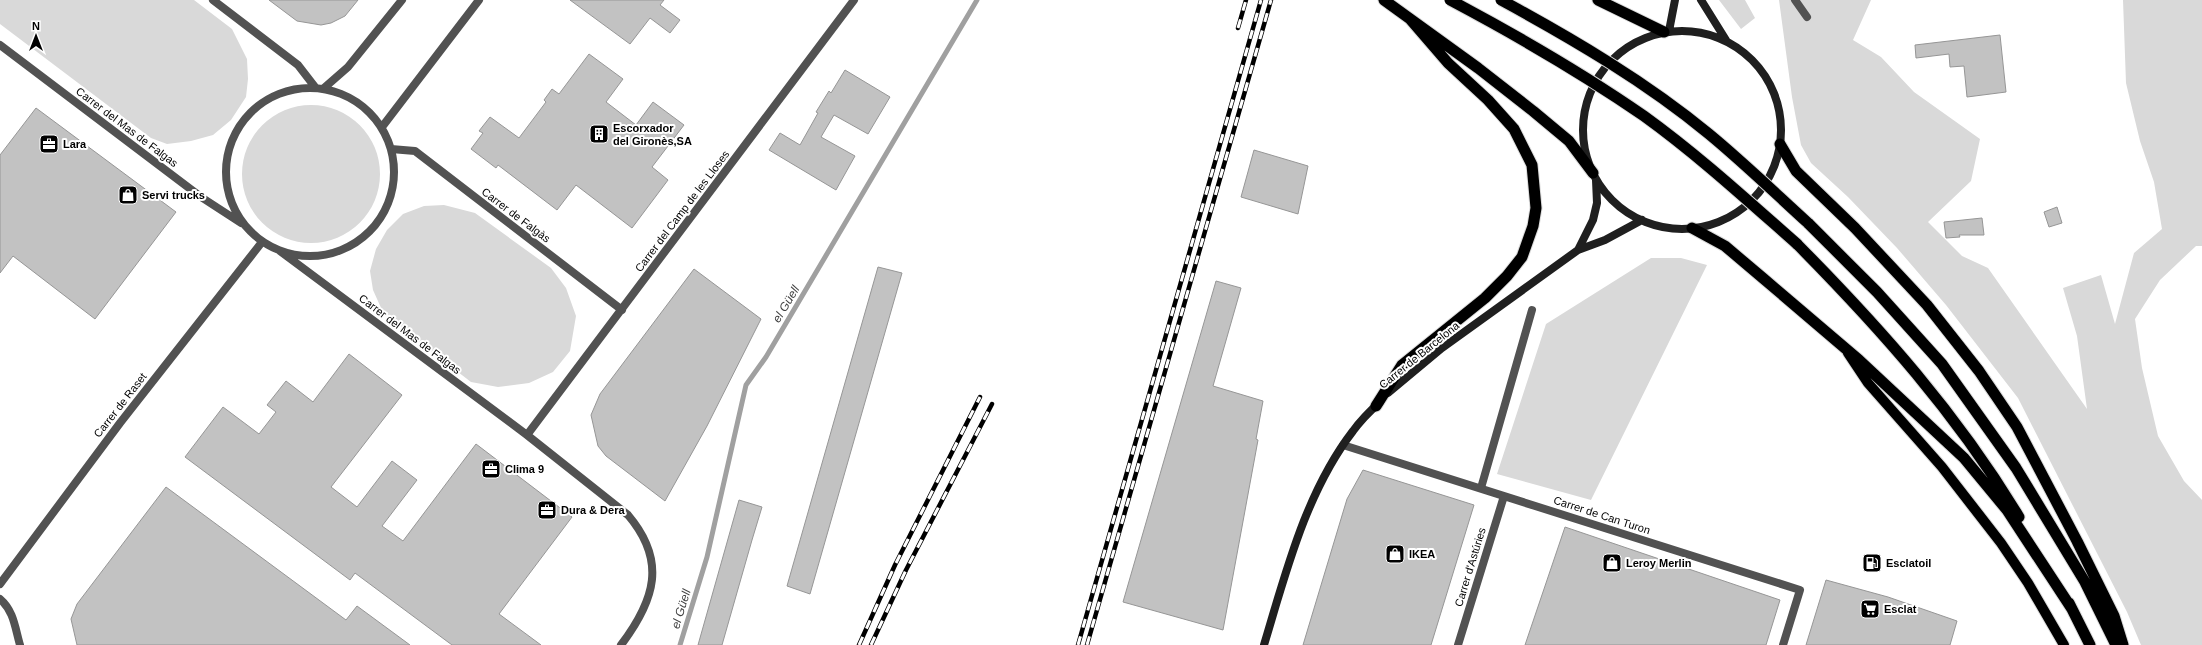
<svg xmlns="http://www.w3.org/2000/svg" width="2202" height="645" viewBox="0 0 2202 645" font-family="Helvetica,sans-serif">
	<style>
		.green { fill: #d9d9d9 }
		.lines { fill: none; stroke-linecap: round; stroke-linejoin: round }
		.stream { stroke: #a0a0a0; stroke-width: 5 }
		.building { fill: #c2c2c2; stroke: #969696 }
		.primary-casing { stroke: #dbdbdb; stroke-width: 12 }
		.trunk-casing { stroke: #dbdbdb; stroke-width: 13 }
		.pedestrian { stroke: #525252; stroke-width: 8 }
		.minor { stroke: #525252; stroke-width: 8 }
		.secondary { stroke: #1f1f1f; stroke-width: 8 }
		.primary { stroke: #000; stroke-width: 10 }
		.trunk { stroke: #000; stroke-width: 11 }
		.rail-casing { stroke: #000; stroke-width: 4.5 }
		.rail { stroke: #fff; stroke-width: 3; stroke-dasharray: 9; stroke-linecap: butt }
		.trunk-bridge-casing { stroke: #dbdbdb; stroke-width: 13; stroke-linecap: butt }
		.trunk-bridge { stroke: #000; stroke-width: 11 }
		.labels { text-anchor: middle; stroke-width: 4; stroke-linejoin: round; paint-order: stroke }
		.street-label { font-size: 11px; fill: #000; stroke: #fff }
		.poi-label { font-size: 11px; font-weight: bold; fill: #000; stroke: #fff; text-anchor: start }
		.water-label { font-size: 12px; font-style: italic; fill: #414141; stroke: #fff }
	</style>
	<rect width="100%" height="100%" fill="#fff"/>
	<path class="green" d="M0,0h194l38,29 15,30 1,20 -2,18 -15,23 -18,15 -22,6 -24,3 -16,-6 -151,-114z
		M1719,0h26l10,18 -14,11z
		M1779,0h92l-18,40 28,17 33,35 66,47 -9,42 -43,41 34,34 26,12 99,141 -10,-73 -14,-48 38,-13 14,49 19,-71 28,-24 -8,-47 -14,-41 -14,-58 -3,-83h79v246h-6l-36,34 -25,39 7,49 16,68 26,45 18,19v145h-61l-14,-33 -109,-214 -72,-93 -49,-57 -49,-51 -37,-34 -10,-18 -9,-48z
		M242 174a69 69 0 1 1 138 0a69 69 0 1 1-138 0Z
		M444,205l31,8 76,55 15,20 10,28 -6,35 -17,21 -24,11 -31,4 -27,-5 -61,-47 -28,-25 -9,-20 -3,-19 6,-22 11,-19 16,-16 21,-8z
		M1651,258h30l26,7 -116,235 -94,-26 49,-150z"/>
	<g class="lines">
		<path class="stream" d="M680,645l27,-88 39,-172 20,-28 211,-357"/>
	</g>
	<path class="building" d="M269,0h89l-13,16 -14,7 -10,2 -24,-4z
		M570,0h94l-4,5 20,15 -10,13 -20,-15 -20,26z
		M2000,35l6,57 -39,5 -3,-31 -14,1 -1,-13 -33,4 -1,-13z
		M589,54l34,25 -17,23 30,23 17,-23 31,23 -32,42 16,13 -36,48 -56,-43 -19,25 -59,-45 -2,3 -25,-19 12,-16 -4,-2 11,-14 29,21 27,-36 -2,-2 8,-11 7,5z
		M845,70l45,27 -22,37 -34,-19 -13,22 34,19 -19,34 -67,-40 11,-17 20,12 18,-32 -2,-1 13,-21 2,2z
		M36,108l140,104 -81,107 -82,-63 -13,17v-118z
		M1254,150l54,16 -10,48 -57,-17z
		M2057,207l5,16 -13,4 -5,-15z
		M1982,218l2,17h-25l1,2 -14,1 -2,-16z
		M878,267l24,6 -92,321 -23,-8z
		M694,269l67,50 -54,107 -42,75 -59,-45 -8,-10 -7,-31 9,-21z
		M1216,281l25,7 -28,98 50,15 -7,38 2,1 -35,190 -100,-28z
		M349,354l53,41 -71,92 26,20 35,-46 25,19 -35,46 21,15 73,-97 96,73 -73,97 42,31h-89l-97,-72 -5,7 -165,-123 38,-50 36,27 17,-22 -9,-7 19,-24 27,21z
		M1363,470l111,35 -43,140h-128l44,-146z
		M166,487l180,133 11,-14 53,39h-333l-6,-26 6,-15z
		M739,500l23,7 -10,33 -30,105h-24z
		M1565,527l215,73 -14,45h-241z
		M1826,580l62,17 69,24 -7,24h-144z"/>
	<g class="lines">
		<g class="primary-casing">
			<path id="primary" d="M1848,353l20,30 74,84 59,76 27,40 36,62"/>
		</g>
		<g class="trunk-casing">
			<path id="trunk" d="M1384,0l94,68 55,43 36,30 24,32
				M1598,0l66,32
				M1780,144l16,27 59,57 72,77 52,66 38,56 60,114 37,75 9,29
				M1808,223l69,69 65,72 74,104 69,114 31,63
				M1692,228l33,18 39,33 95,81 105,98 43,52 65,99
				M1797,244c84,85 160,170 222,273
				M1376,406l26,-41 83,-67 22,-22 15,-19 11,-31 3,-18 -4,-43 -18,-36 -26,-29 -40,-37 -38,-44
				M2069,603l21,42"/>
		</g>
		<path class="pedestrian" d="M1481,488l51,-178"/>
		<path class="minor" d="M213,0l85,65 17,22
			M1795,0l12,17
			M0,45l201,152 40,26
			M324,88l24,-21 54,-67
			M226 172a84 84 0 1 1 168 0a84 84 0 1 1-168 0Z
			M382,127l97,-127
			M391,149l24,2 207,159
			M280,251l247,184 101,80c39,46 27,85 -7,130
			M527,435l327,-435
			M1343,445l457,145 -17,55
			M0,584l120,-161 142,-181
			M0,599c14,12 15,29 20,46
			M1458,645l46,-149"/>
		<path class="secondary" d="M1701,0l25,40
			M1669,31l6,-31
			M1583 130a99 99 0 1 1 198 0a99 99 0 1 1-198 0Z
			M1578,250l15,-30 4,-17 -1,-23
			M1388,393l54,-45 136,-98 27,-10 37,-20
			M1264,645c22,-73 42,-153 89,-214 8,-11 17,-20 27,-29"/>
		<use href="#primary" class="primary"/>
		<use href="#trunk" class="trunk"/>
		<g class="rail-casing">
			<path id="rail" d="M1238,28l8,-28
				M859,645l36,-80 85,-168
				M871,645l35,-75 86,-166
				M1078,645l183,-645
				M1087,645l184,-645"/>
		</g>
		<use href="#rail" class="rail"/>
		<g class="trunk-bridge-casing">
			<path id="trunk-bridge" d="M1450,0c66,35 132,73 194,116 54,39 103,84 153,128
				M1501,0c72,39 145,82 208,134 34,28 66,59 99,89"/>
		</g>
		<use href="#trunk-bridge" class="trunk-bridge"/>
	</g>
	<defs>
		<g id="building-square" transform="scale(1)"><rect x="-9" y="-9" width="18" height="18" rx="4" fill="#000" stroke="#fff"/><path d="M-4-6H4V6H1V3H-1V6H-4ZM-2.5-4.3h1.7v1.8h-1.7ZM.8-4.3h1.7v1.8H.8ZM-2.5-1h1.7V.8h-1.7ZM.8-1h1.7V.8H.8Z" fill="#fff"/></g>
		<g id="office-square" transform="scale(1)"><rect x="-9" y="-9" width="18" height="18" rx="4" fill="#000" stroke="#fff"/><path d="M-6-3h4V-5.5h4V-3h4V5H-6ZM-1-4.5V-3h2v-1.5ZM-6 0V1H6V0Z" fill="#fff"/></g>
		<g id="shop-square" transform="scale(1)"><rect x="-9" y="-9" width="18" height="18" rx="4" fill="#000" stroke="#fff"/><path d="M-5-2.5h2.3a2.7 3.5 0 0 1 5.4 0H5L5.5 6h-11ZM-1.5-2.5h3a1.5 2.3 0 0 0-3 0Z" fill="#fff"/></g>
		<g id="fuel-square" transform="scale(1)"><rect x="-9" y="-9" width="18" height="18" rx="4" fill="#000" stroke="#fff"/><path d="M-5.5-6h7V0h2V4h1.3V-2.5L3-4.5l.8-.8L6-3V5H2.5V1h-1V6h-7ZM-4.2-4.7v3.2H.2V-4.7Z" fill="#fff"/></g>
		<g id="supermarket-square" transform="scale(1)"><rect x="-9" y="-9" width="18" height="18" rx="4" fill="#000" stroke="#fff"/><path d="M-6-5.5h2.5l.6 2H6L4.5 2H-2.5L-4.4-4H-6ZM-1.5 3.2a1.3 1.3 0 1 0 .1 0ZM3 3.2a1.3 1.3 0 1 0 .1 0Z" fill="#fff"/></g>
	</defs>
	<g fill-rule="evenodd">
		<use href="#building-square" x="599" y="134"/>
		<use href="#office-square" x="49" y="144"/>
		<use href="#shop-square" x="128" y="195"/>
		<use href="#office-square" x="491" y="469"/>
		<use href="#office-square" x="547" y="510"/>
		<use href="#shop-square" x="1395" y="554"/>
		<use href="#shop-square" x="1612" y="563"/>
		<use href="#fuel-square" x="1872" y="563"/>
		<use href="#supermarket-square" x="1870" y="609"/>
	</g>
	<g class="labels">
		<g class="street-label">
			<text transform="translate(127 127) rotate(37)" y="4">Carrer del Mas de Falgas</text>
			<text transform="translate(682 211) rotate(-53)" y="4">Carrer del Camp de les Lloses</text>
			<text transform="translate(516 215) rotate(37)" y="4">Carrer de Falgàs</text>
			<text transform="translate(410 334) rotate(37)" y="4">Carrer del Mas de Falgas</text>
			<text transform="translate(1419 355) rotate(-39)" y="4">Carrer de Barcelona</text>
			<text transform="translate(120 405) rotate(-52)" y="4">Carrer de Raset</text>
			<text transform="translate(1602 515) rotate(18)" y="4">Carrer de Can Turon</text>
			<text transform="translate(1470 567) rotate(-73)" y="4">Carrer d'Astúries</text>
		</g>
		<g class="poi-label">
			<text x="613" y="132">Escorxador<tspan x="613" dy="13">del Gironès,SA</tspan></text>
			<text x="63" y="148">Lara</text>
			<text x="142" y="199">Servi trucks</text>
			<text x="505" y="473">Clima 9</text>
			<text x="561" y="514">Dura &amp; Dera</text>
			<text x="1409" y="558">IKEA</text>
			<text x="1626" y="567">Leroy Merlin</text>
			<text x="1886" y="567">Esclatoil</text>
			<text x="1884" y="613">Esclat</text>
		</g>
		<g class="water-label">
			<text transform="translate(786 304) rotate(-59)" y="4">el Güell</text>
			<text transform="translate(681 609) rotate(-73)" y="4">el Güell</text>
		</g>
	</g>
	<g transform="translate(36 36)" stroke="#ffffff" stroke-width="3" paint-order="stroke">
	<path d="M0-3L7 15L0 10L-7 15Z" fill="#000000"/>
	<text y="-6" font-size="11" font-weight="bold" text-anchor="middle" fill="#000000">N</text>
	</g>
</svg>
